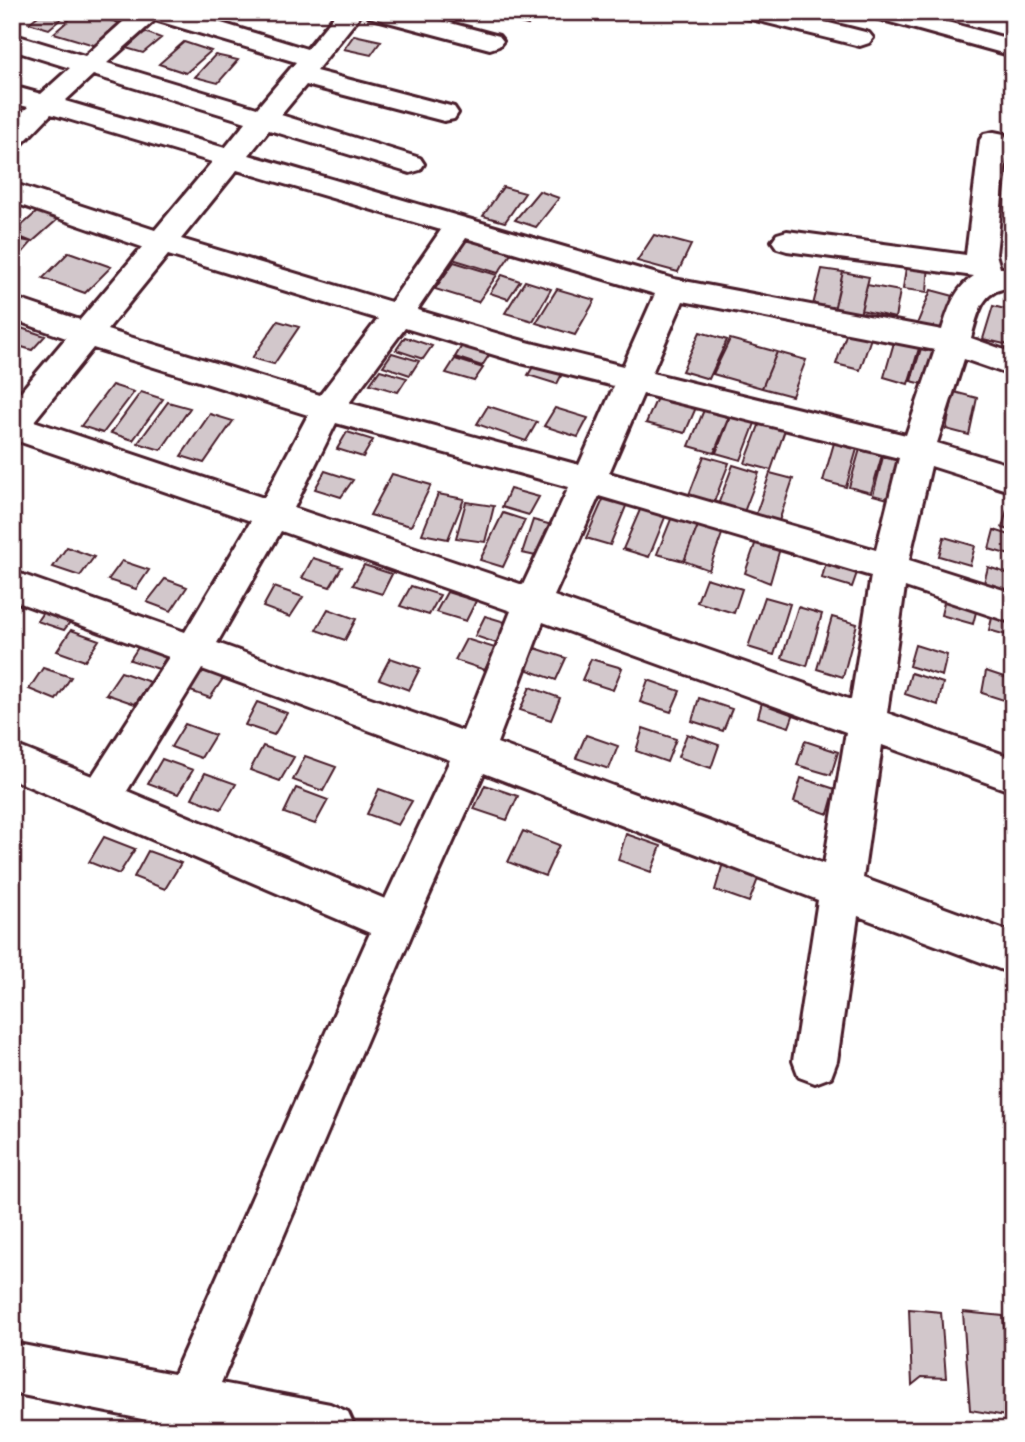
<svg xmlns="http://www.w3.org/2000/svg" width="1025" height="1442" viewBox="0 0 1025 1442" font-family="Itim,sans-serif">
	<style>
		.building { fill: #d2c7cb; stroke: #4a1f2b; stroke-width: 2 }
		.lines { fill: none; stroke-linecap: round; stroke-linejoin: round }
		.minor-casing { stroke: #4a1f2b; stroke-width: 6 }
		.major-casing { stroke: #4a1f2b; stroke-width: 6 }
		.minor { fill: #fff; fill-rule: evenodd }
		.major { fill: #fff; fill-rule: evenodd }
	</style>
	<rect width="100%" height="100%" fill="#fff"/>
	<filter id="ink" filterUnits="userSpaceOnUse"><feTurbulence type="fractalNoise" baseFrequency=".0143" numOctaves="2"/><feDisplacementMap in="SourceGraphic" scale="14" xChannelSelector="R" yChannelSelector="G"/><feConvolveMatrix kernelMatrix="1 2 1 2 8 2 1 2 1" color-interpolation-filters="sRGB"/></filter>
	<g filter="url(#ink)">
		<path class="building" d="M43,12h26l-20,17 -20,-6z
			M78,12h7l38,12 -26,22 -43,-13z
			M499,12h37l-8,13 -32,-8z
			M145,32l16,6 -18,15 -17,-5z
			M354,35l27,6 -10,14 -27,-6z
			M184,42l27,9 -25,22 -27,-9z
			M215,55l23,5 -20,23 -23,-6z
			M503,187l22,6 -20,29 -22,-6z
			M539,191l20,7 -23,29 -21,-7z
			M46,204l20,8 -34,30 -20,-8z
			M467,233l48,15 -17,25 -49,-15z
			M654,235l37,10 -13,27 -41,-11z
			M15,239l17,3 -16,18 -4,-1v-17z
			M69,252l42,15 -26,26 -42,-15z
			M907,260l22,3 -2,29 -24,-3z
			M454,262l43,13 -19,27 -43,-13z
			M822,269l21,3 -9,38 -21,-5z
			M843,272l26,5 -9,38 -26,-5z
			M502,275l18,6 -12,18 -18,-6z
			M525,281l26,8 -18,32 -28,-8z
			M867,285l33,6 -5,27 -34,-8z
			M557,289l38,11 -20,35 -39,-12z
			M931,290l30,8 -13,35 -31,-9z
			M993,306l20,5v35l-30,-7z
			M278,321l21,6 -25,37 -22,-6z
			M849,326l24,6 -13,38 -24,-6z
			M21,328l24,8 -13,14 -20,-6v-4z
			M700,332l27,8 -18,39 -27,-8z
			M405,337l27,9 -9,13 -27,-9z
			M730,339l47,13 -15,36 -49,-14z
			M895,339l25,6 -12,39 -24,-7z
			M923,342l24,6 -11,39 -25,-6z
			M463,344l28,8 -9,14 -27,-9z
			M777,352l29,8 -14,36 -30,-8z
			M392,353l27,8 -9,14 -27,-9z
			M455,359l28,9 -9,13 -28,-8z
			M536,362l28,8 -7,14 -29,-9z
			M380,370l27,8 -9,14 -28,-8z
			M112,385l22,7 -31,41 -22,-7z
			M141,392l22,7 -30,41 -22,-7z
			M954,392l23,6 -8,37 -23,-6z
			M659,393l39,10 -13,30 -39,-10z
			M168,402l22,6 -29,42 -23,-7z
			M706,405l25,7 -17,41 -25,-7z
			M488,406l49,16 -11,19 -49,-17z
			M555,408l33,10 -10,19 -34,-11z
			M732,412l25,6 -16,42 -25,-7z
			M210,414l23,7 -29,42 -23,-7z
			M761,420l25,7 -15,43 -26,-7z
			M347,432l26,8 -10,17 -26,-8z
			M834,443l23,6 -11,38 -23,-6z
			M860,449l22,6 -11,38 -22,-6z
			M704,456l25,7 -17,44 -25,-7z
			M883,457l23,6 -10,38 -23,-6z
			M733,465l26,8 -17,44 -26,-7z
			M325,471l28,9 -12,17 -26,-8z
			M770,473l23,6 -15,45 -23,-7z
			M392,474l39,11 -20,41 -41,-11z
			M510,489l29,8 -10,18 -27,-8z
			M606,493l23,6 -19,46 -24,-7z
			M438,494l26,5 -16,40 -26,-5z
			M466,502l28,4 -9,36 -29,-4z
			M643,503l25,7 -19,47 -26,-8z
			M676,507l26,8 -18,46 -27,-7z
			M1007,510l6,1v20l-11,-3z
			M503,513l22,7 -22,47 -23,-7z
			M702,516l24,7 -17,47 -25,-9z
			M533,520l23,6 -11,32 -23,-5z
			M760,530l23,8 -13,45 -25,-10z
			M994,530l19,6v20l-24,-7z
			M944,537l31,9 -5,19 -31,-9z
			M67,547l27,10 -14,19 -27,-9z
			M313,558l29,9 -12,20 -28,-9z
			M827,558l32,9 -7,20 -30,-9z
			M122,561l27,9 -13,19 -28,-9z
			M364,565l28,9 -10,20 -29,-9z
			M988,567l25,8v21l-30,-9z
			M706,578l36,11 -8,24 -37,-11z
			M165,579l22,8 -16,24 -24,-9z
			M411,586l29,9 -11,20 -29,-9z
			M274,587l29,10 -13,20 -27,-10z
			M447,592l29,9 -10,20 -30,-9z
			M946,594l32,10 -5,20 -32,-9z
			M765,597l25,7 -16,51 -26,-8z
			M51,601l28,9 -15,20 -27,-9z
			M798,607l24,7 -15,52 -25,-8z
			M328,609l28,10 -11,21 -29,-10z
			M994,610l19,5v22l-24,-7z
			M485,616l30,9 -10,21 -30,-10z
			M832,617l25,7 -14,53 -26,-8z
			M71,630l28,10 -14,21 -28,-10z
			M144,638l28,10 -13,21 -29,-9z
			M466,639l29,9 -10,22 -30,-10z
			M915,645l32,10 -5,21 -33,-10z
			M535,648l31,10 -10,22 -31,-11z
			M390,658l30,10 -11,22 -30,-11z
			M591,659l31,9 -9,22 -31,-10z
			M194,667l30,10 -14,21 -28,-10z
			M43,668l28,9 -15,23 -27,-11z
			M986,671l27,9v23l-31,-10z
			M121,672l29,10 -15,22 -29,-10z
			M911,673l32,10 -5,22 -33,-11z
			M648,680l32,11 -9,21 -31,-10z
			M530,687l30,11 -9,22 -31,-10z
			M764,695l33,10 -8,22 -31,-10z
			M699,698l33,11 -9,22 -31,-10z
			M257,702l30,11 -13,22 -29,-10z
			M185,724l30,11 -14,23 -30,-11z
			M643,728l33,11 -9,23 -31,-11z
			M687,734l32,11 -8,23 -33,-11z
			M586,735l32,11 -9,23 -33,-11z
			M805,741l33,11 -7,23 -34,-10z
			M263,746l31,11 -14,24 -30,-11z
			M305,756l31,11 -13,24 -30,-11z
			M162,759l31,11 -15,24 -30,-11z
			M205,773l31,11 -15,25 -29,-11z
			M801,778l34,11 -7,25 -34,-12z
			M485,785l33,11 -11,24 -33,-11z
			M296,788l32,12 -13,24 -31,-11z
			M379,789l33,12 -14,24 -31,-11z
			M523,831l36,14 -14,31 -37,-14z
			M626,834l35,12 -10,26 -33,-12z
			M104,837l31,12 -16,25 -30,-12z
			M148,851l33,12 -16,26 -31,-12z
			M723,863l36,13 -10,26 -34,-12z
			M909,1309l32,3 5,66 -24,-1 -10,8z
			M963,1312l40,4 9,101 -42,-7z"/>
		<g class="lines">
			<g class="minor-casing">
				<path id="minor" d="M134,12h51l122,37 30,-37h26l-47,59 138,36 4,6 -4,6 -10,2 -138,-36 -25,30 139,43 4,6 -4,6 -10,3 -10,-3 -131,-40 -20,25 425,124 268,51c7,-21 12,-41 32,-54l-187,-25 -10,-3 -5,-7 5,-7 10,-3 179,24 14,-115 4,-6 10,-2 10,2 4,6 -12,114 4,14h13v20c-31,-1 -35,25 -42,50l42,15v23l-49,-17 -27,84 76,23v26l-82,-26 -22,94 104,33v30l-108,-36 -18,126 126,45v34l-131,-47 -19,133 150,55v41l-155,-58 -21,145 -6,16 -16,6 -16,-6 -6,-16 25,-161 -334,-127 -70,156 -213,501h-52l221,-497 -358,-154v-35l80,32 77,-119 -157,-57v-29l173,61 66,-111 -239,-82v-37l54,-64 -54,-19v-22l68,23 62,-73 -130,-45v-19l143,47 57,-68 -161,-48 -29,30 -10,2v-24l16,-15 -16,-4v-17l29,8 29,-26 -58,-18v-16l73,22zM155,20l141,42 -39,46 -150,-45zM93,75l153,47 -21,26 -160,-47zM237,170l204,60 -50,72 -210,-63zM466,238l189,56 -32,72 -100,-25 -106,-31zM168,255l210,64 -58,76 -213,-65zM683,301l252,49 -29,85 -254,-62zM405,328l116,35 93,23 -35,79 -230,-62zM93,348l215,67 -44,83 -230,-77zM643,394l256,64 -23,92 -267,-77zM336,423l233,64 -46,98 -229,-77zM599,496l272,80 -20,124 -297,-104zM281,531l230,80 -48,120 -246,-88zM543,622l303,110 -22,132 -327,-121zM202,669l248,91 -65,139 -258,-108z
					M366,12h43l90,24 4,5 -4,5 -9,3 -121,-32z
					M740,12h45l84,21 4,5 -4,5 -9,3 -117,-29z
					M869,12h42l102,28v16l-141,-39z"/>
			</g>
			<g class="major-casing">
				<path id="major" d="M12,1343l318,61 18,8 8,18h-159l-185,-37z"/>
			</g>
			<use href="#minor" class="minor"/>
			<use href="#major" class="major"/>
		</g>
	</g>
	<rect width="1025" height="1442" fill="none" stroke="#fff" stroke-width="42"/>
	<rect x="21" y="21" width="983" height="1400" fill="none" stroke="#4a1f2b" stroke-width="2.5" filter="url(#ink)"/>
</svg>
